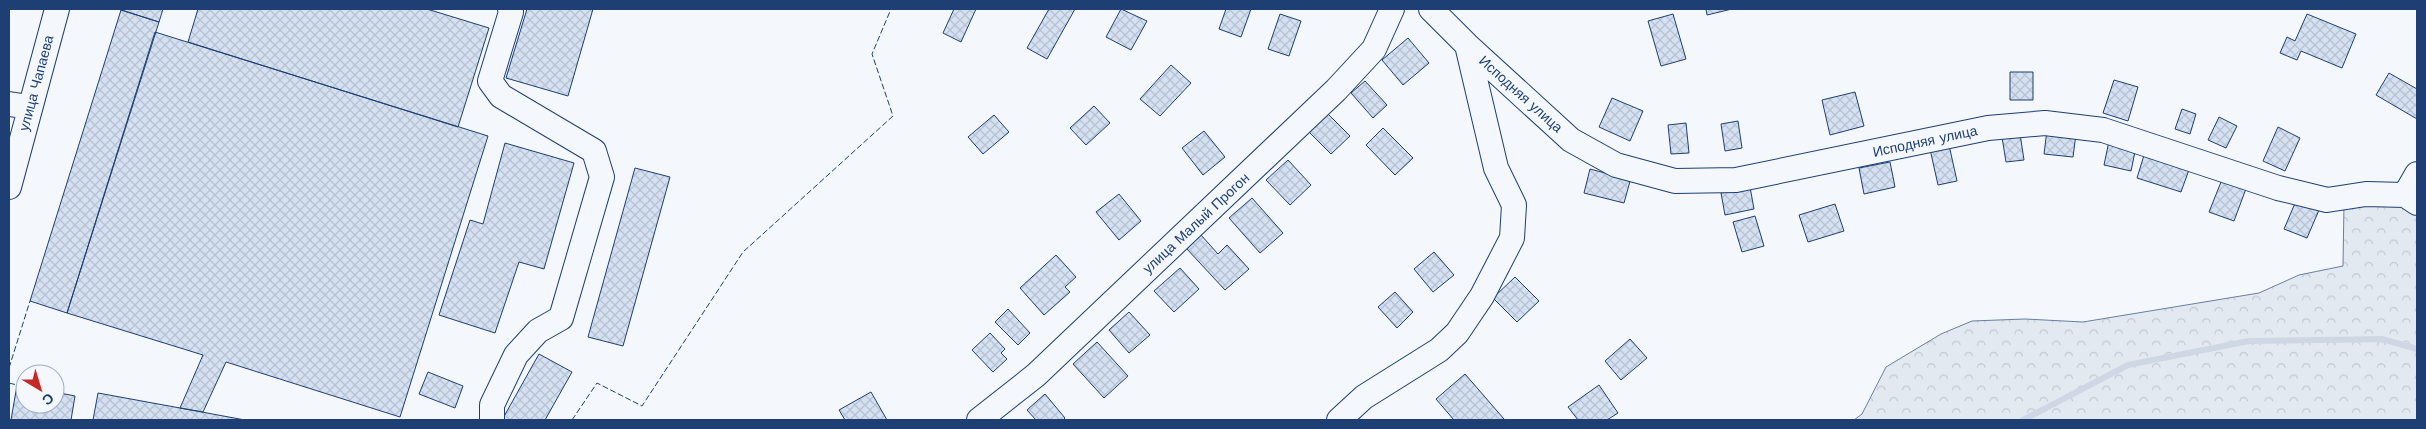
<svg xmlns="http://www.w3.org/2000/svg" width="2426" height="429" viewBox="0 0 2426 429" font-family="'Work Sans',sans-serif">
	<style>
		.forest { fill: url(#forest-crowns); stroke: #687fa3 }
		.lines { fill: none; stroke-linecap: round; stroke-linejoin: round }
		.stream { stroke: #cfd7e4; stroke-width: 6 }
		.building { fill: url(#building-cross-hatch); stroke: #1d3f73 }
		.minor-casing { stroke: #1d3f73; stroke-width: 26 }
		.minor { stroke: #f4f7fb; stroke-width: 24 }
		.fence { stroke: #1d3f73; stroke-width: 1; stroke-dasharray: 6 2.5; stroke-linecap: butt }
		.labels { text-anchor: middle; stroke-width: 4; stroke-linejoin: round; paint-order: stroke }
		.street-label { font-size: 14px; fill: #1d3f73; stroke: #f4f7fb }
	</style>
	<defs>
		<pattern id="forest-crowns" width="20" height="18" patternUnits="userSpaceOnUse" patternTransform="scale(1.25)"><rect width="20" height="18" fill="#e3e9f0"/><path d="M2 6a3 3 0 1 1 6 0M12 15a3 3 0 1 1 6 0" fill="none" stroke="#c2c9d1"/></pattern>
		<pattern id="building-cross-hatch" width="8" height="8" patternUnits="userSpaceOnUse" patternTransform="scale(1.25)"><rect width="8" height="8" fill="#d5e0f0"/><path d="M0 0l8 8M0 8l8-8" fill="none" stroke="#b6c1d1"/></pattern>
	</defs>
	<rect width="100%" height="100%" fill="#f4f7fb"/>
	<path class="forest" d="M2367,198l50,10v212h-563l8,-6 24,-47 55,-33 31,-13 53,-2 58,3 176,-29 40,-18 44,-9 1,-63z"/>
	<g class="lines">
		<path class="stream" d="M2023,420l105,-55 121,-24 133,-2 35,10"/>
	</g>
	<path class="building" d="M118,9h45l-4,13z
		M198,9h229l62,19 -31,99 -270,-85z
		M527,9h66l-25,87 -62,-18z
		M954,9h22l-15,33 -18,-9z
		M1049,9h26l-28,50 -20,-11z
		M1121,9l26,12 -16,29 -25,-13z
		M1226,9h25l-10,28 -22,-8z
		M1706,9h26l-25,6z
		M121,10l38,12 -92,291 -37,-12z
		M1280,14l21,7 -12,35 -21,-7z
		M1673,14l13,45 -25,7 -13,-45z
		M2307,14l49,20 -14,34 -41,-17 -4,9 -17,-7 7,-16 8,4z
		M155,32l333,104 -88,281 -174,-55 -23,50 -23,-4 23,-53 -136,-42z
		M1408,38l21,25 -26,22 -21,-25z
		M1171,65l20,18 -31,33 -20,-17z
		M2010,72h23v28h-23z
		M2389,73l28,16v30l-41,-24z
		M2114,80l24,7 -10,34 -25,-8z
		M1365,81l22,24 -14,13 -22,-25z
		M1855,92l9,34 -34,9 -8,-35z
		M1612,98l31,13 -13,30 -31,-14z
		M1094,106l16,17 -24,22 -16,-17z
		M2182,109l14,5 -6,20 -15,-5z
		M1327,113l23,23 -19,18 -23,-23z
		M994,115l15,17 -26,22 -15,-17z
		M2219,117l18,9 -11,22 -18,-8z
		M1738,121l4,27 -17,3 -4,-27z
		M1686,123l3,30 -18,1 -3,-29z
		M2278,127l22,11 -15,33 -22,-10z
		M1383,128l30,30 -18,17 -29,-30z
		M2047,130l29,4 -3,23 -29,-3z
		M1204,131l21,26 -22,18 -21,-27z
		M2020,134l4,26 -18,2 -4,-25z
		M2109,141l27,6 -5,24 -27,-6z
		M505,143l69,20 -30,106 -25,-7 -24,71 -56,-18 31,-95 13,4z
		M1949,145l8,36 -19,4 -8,-36z
		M2145,152l45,15 -9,25 -44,-14z
		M1288,160l23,25 -21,20 -24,-25z
		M1890,162l5,25 -31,7 -5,-26z
		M635,168l35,9 -47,169 -35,-9z
		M1590,169l23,6 19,-1 -8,29 -40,-10z
		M2223,177l24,9 -13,35 -25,-9z
		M1750,187l4,22 -29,6 -4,-22z
		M1119,194l22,27 -22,19 -23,-28z
		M1252,198l31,35 -23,20 -31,-35z
		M2296,201l23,9 -12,28 -23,-9z
		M1835,204l9,27 -36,11 -9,-27z
		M1755,216l9,30 -22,6 -9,-30z
		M1201,235l17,19 9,-9 22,24 -24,21 -39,-42z
		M1434,252l20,23 -21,17 -19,-23z
		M1056,255l20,22 -11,10 5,5 -26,23 -24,-27z
		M1180,268l19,21 -25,23 -20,-21z
		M1515,277l24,24 -22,21 -24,-24z
		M1395,292l18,20 -16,16 -19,-21z
		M1008,309l22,24 -12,12 -23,-23z
		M1129,312l21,23 -21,18 -20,-23z
		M990,333l15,16 -4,4 6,6 -14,13 -21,-22z
		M1630,339l17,19 -26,22 -16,-19z
		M1097,342l31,34 -24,22 -31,-34z
		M539,354l33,18 -27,48h-43z
		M428,372l35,14 -8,22 -36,-14z
		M1465,374l39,45 -2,1h-48l-18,-21z
		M17,385l8,2v17h30v-12l20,4 -4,24h-60z
		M1599,385l19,28 -11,7h-29l-10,-13z
		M871,392l16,28h-42l-6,-10z
		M98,393l82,15 65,12h-152z
		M1045,394l20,24 -2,2h-27l-9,-10z"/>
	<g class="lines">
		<g class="minor-casing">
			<path id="minor" d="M1431,9l36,36 104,95 45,25 59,16 61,-1 252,-52 57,-5 58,7 175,58 49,12 39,-6 39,1 12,8
				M9,104l20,3
				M9,187l48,-178
				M2405,195l12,-21
				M492,420v-15l24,-50 22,-24 23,-13 41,-141 -8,-26 -93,-55 -11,-15 21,-69 -1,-3
				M979,420l57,-45 300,-285 38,-41 18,-40
				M1339,420l25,-23 75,-47 18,-17 25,-37 30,-58 2,-33 -18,-37 -29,-123"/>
		</g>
		<use href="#minor" class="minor"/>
		<path class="fence" d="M9,368l21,-67
			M9,383l8,2
			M572,420l25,-37 45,23 101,-154 150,-136 -21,-62 19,-45"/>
	</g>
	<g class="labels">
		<g class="street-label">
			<text transform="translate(36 83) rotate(-75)" y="5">улица Чапаева</text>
			<text transform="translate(1521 94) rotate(42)" y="5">Исподняя улица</text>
			<text transform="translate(1925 141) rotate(-12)" y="5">Исподняя улица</text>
			<text transform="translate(1196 223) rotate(-43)" y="5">улица Малый Прогон</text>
		</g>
	</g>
	<rect width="2426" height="429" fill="none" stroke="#1d3f73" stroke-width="20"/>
	<g transform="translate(40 389) rotate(142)"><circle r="24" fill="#f4f7fb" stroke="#9eadc5"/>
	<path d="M0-4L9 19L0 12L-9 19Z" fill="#c62828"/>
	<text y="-8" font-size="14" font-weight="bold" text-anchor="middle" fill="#1d3f73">С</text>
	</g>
</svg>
